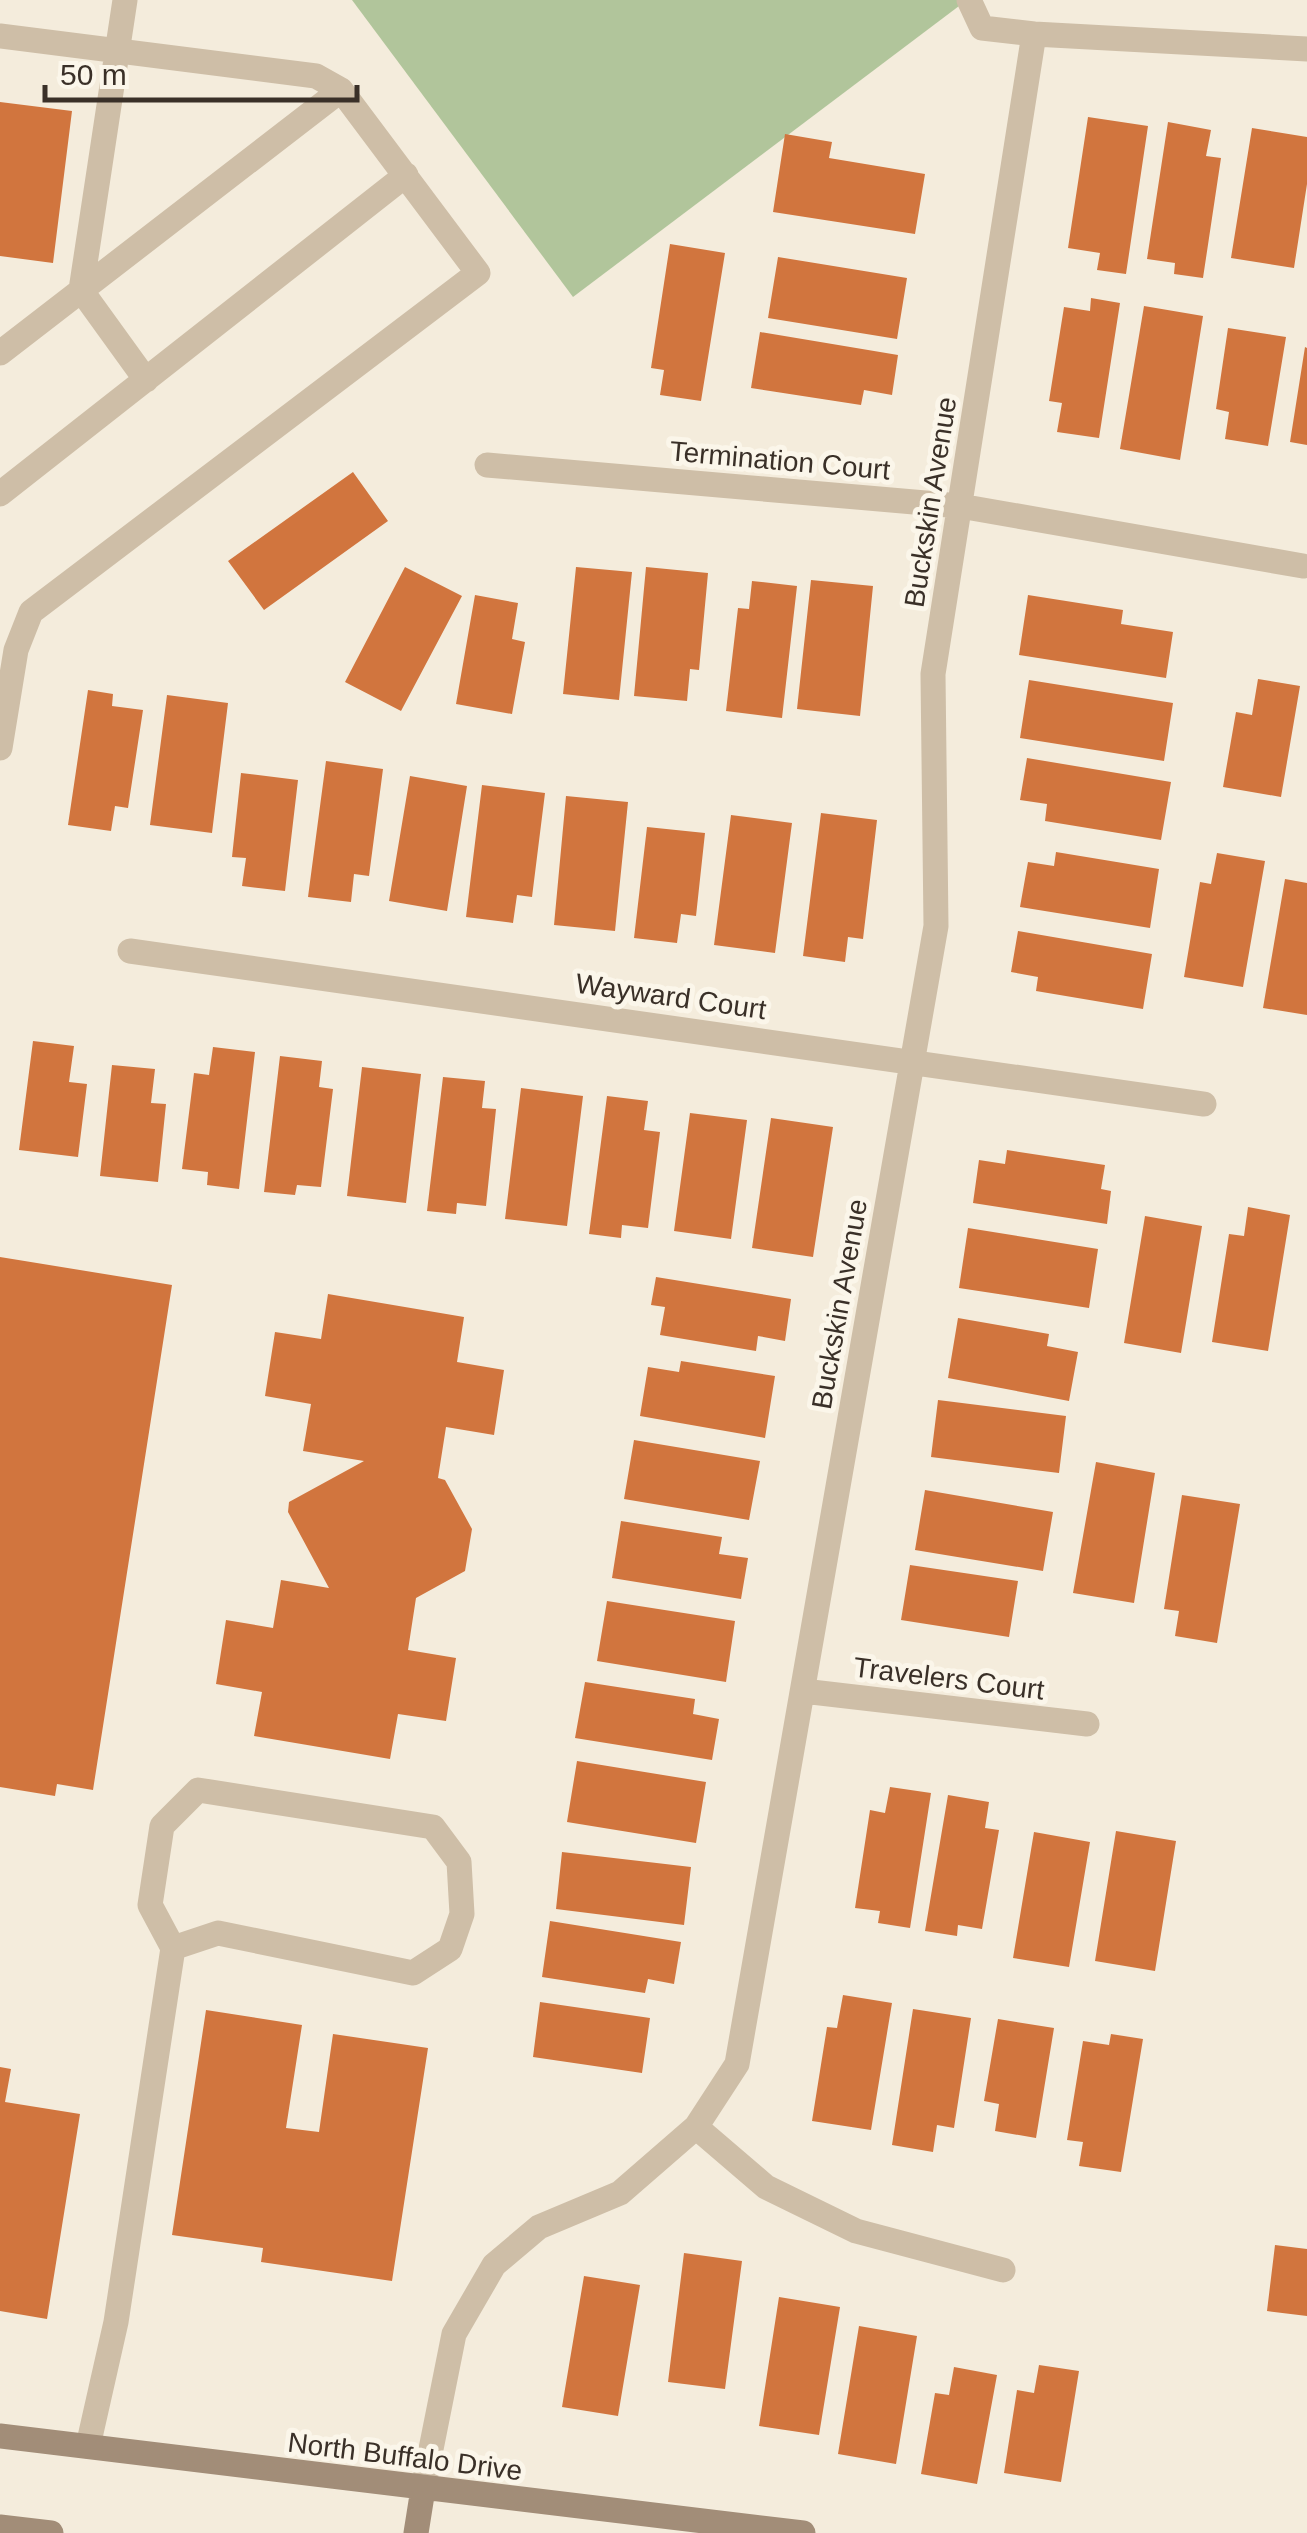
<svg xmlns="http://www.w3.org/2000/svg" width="1307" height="2533" viewBox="0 0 1307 2533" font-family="Helvetica,sans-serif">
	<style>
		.green { fill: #b1c59b }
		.building { fill: #d1753e }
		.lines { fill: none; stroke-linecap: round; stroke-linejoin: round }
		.lane { stroke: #cebea7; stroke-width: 25 }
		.street { stroke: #cebea7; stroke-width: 25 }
		.secondary { stroke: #a28d78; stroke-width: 25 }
		.labels { text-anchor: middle; stroke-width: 10; stroke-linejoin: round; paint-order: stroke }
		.street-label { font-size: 28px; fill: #3a3028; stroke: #fbf6ea }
	</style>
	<rect width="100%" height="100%" fill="#f4ecdc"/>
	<path class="green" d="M352,0h615l-394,297z"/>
	<path class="building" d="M0,102l72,9 -19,152 -53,-7z
		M1088,117l60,9 -22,148 -29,-4 3,-17 -32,-5z
		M1168,122l43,8 -5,26 15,2 -18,120 -29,-4 1,-11 -28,-4z
		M1252,128l55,9v47l-13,84 -63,-10z
		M785,134l47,8 -3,16 96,16 -10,60 -142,-22z
		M670,244l55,9 -24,148 -41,-6 4,-25 -13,-2z
		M778,257l129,21 -10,61 -129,-21z
		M1091,298l29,5 -21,135 -42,-6 5,-29 -13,-2 15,-94 26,4z
		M1144,306l59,10 -23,144 -60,-11z
		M1228,328l58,9 -18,109 -43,-7 4,-27 -13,-3z
		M760,332l138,23 -6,40 -28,-5 -3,15 -110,-17z
		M1305,347l2,1v97l-17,-3z
		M353,472l35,49 -124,89 -36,-49z
		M405,567l57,29 -61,115 -56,-29z
		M576,567l56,5 -13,128 -56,-6z
		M646,567l62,6 -9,97 -9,-1 -3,32 -53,-5z
		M811,580l62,6 -13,130 -63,-7z
		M752,581l45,5 -15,132 -56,-7 12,-103 11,1z
		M475,595l43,8 -6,36 13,3 -13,72 -56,-10z
		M1028,595l95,15 -2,14 52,8 -7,46 -147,-23z
		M1258,679l42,7 -19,111 -58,-10 13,-75 16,3z
		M1029,680l144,23 -9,58 -144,-23z
		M88,690l25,4 -1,12 31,4 -15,98 -13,-2 -4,25 -43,-6z
		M167,695l61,8 -16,130 -62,-8z
		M1027,758l144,24 -10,58 -116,-19 2,-17 -27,-4z
		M326,761l57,8 -14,107 -15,-2 -3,28 -43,-5z
		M241,773l57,7 -13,111 -43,-5 4,-28 -14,-1z
		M410,776l57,10 -20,125 -58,-10z
		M482,785l63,8 -13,104 -15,-2 -4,28 -47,-6z
		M566,796l62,6 -13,129 -61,-6z
		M821,813l56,7 -14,119 -15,-2 -3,25 -42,-6z
		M731,815l61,8 -17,130 -61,-8z
		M647,827l58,6 -9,83 -15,-2 -4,29 -43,-5z
		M1056,852l103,17 -9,59 -130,-21 8,-45 26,4z
		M1217,853l48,8 -22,126 -59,-10 16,-95 11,2z
		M1285,879l22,4v132l-44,-7z
		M1018,931l134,23 -9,55 -107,-18 2,-14 -27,-5z
		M33,1041l41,5 -5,36 18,2 -9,73 -59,-7z
		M213,1047l42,5 -16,137 -32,-4 1,-13 -26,-3 12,-96 15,2z
		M280,1056l42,5 -3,26 14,2 -12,98 -24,-2 -2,10 -31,-3z
		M112,1065l43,4 -4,34 15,1 -8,78 -58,-6z
		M362,1067l59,7 -15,129 -59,-7z
		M443,1077l42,4 -3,27 14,1 -10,97 -29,-3 -1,11 -29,-3z
		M521,1088l62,8 -16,130 -62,-7z
		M607,1096l41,5 -4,29 16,2 -12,96 -26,-3 -1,13 -32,-4z
		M690,1113l57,7 -16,119 -57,-8z
		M771,1118l62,9 -20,130 -61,-9z
		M1007,1150l98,15 -4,24 10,2 -4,33 -134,-21 6,-43 26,4z
		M1248,1207l42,8 -22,136 -56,-9 17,-108 15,2z
		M1145,1216l57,10 -21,127 -57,-10z
		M968,1228l130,21 -9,59 -130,-20z
		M0,1257l172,28 -79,505 -36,-6 -2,12 -55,-9z
		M656,1277l135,22 -6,42 -27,-5 -2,15 -96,-16 5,-28 -14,-2z
		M328,1294l136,23 -7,45 47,8 -10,65 -48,-8 -8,51 7,2 27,49 -7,42 -49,27 -8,52 48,8 -10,63 -48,-7 -8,45 -136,-23 8,-44 -46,-8 10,-64 47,8 8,-48 48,8 -41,-76 1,-10 75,-41 -61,-10 8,-47 -46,-8 10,-64 46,7z
		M958,1318l91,16 -2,12 31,6 -9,49 -121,-23z
		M681,1361l94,15 -10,62 -125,-22 8,-49 31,5z
		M938,1400l128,16 -7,57 -128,-16z
		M634,1440l126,21 -11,59 -125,-21z
		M1096,1462l59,11 -21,130 -61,-10z
		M925,1490l128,22 -10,59 -128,-21z
		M1182,1495l58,9 -23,139 -42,-7 4,-25 -15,-2z
		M621,1521l101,16 -3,17 29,4 -7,41 -129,-21z
		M910,1565l108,16 -9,56 -108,-17z
		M607,1601l128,20 -9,61 -129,-21z
		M585,1682l110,17 -2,15 26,5 -7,41 -137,-22z
		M577,1761l129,21 -10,61 -129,-21z
		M890,1787l41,6 -21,135 -32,-5 2,-12 -25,-3 15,-98 15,3z
		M948,1795l41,7 -4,26 14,2 -17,99 -24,-4 -1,11 -32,-5z
		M1116,1831l60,10 -21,130 -60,-10z
		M1034,1832l56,10 -21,125 -56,-9z
		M562,1852l129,15 -7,58 -128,-16z
		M550,1921l131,21 -7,42 -26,-5 -3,14 -103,-16z
		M843,1995l49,8 -21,127 -59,-9 15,-94 10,1z
		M540,2002l110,16 -8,55 -109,-16z
		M913,2009l58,9 -17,110 -17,-3 -4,27 -41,-7z
		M206,2010l96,15 -16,103 33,4 14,-98 95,14 -36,233 -131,-19 2,-14 -91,-13z
		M998,2019l56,9 -18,110 -41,-7 4,-27 -15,-3z
		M1111,2034l32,5 -22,133 -42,-6 4,-24 -16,-2 16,-99 26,4z
		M0,2067l11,2 -6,33 75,12 -33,205 -47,-8z
		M1275,2245l32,4v67l-40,-5z
		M684,2253l58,8 -17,128 -57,-7z
		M584,2276l56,9 -22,131 -56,-9z
		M779,2297l61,10 -21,128 -60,-9z
		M859,2326l58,10 -21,128 -58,-10z
		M1039,2365l40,6 -18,111 -57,-9 13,-83 17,3z
		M954,2367l43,8 -20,109 -56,-10 14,-81 14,2z"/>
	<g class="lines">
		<path class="lane" d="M125,0l-44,290 65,90
			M0,36l316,40 25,14 137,183 -447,339 -15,38 -16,98
			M0,353l341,-263
			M0,494l406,-319
			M88,2446l28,-124 57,-374 45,-15 195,40 37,-24 12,-35 -3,-52 -26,-35 -235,-37 -36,36 -12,79 23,43"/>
		<path class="street" d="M1034,34l273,15
			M487,465l473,41 343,60
			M130,951l1074,153
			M803,1691l284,33
			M696,2127l70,60 90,44 147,39
			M423,2489l31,-155 40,-69 45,-38 81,-34 76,-66 41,-63 199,-1138 -3,-252 101,-640 -52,-6 -13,-28"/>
		<path class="secondary" d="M0,2436l803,97
			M0,2527l51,6
			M416,2533l7,-44"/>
	</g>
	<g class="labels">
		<g class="street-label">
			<text transform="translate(780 460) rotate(5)" y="10">Termination Court</text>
			<text transform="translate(930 502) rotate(-81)" y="10">Buckskin Avenue</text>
			<text transform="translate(671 996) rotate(8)" y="10">Wayward Court</text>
			<text transform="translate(839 1304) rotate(-80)" y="10">Buckskin Avenue</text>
			<text transform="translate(949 1678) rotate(7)" y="10">Travelers Court</text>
			<text transform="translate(405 2456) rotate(7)" y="10">North Buffalo Drive</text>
		</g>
	</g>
	<path d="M45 85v15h312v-15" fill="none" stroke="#3a3028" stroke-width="5"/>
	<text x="60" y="85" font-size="30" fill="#3a3028" stroke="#fbf6ea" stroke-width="8" paint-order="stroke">50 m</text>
</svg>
